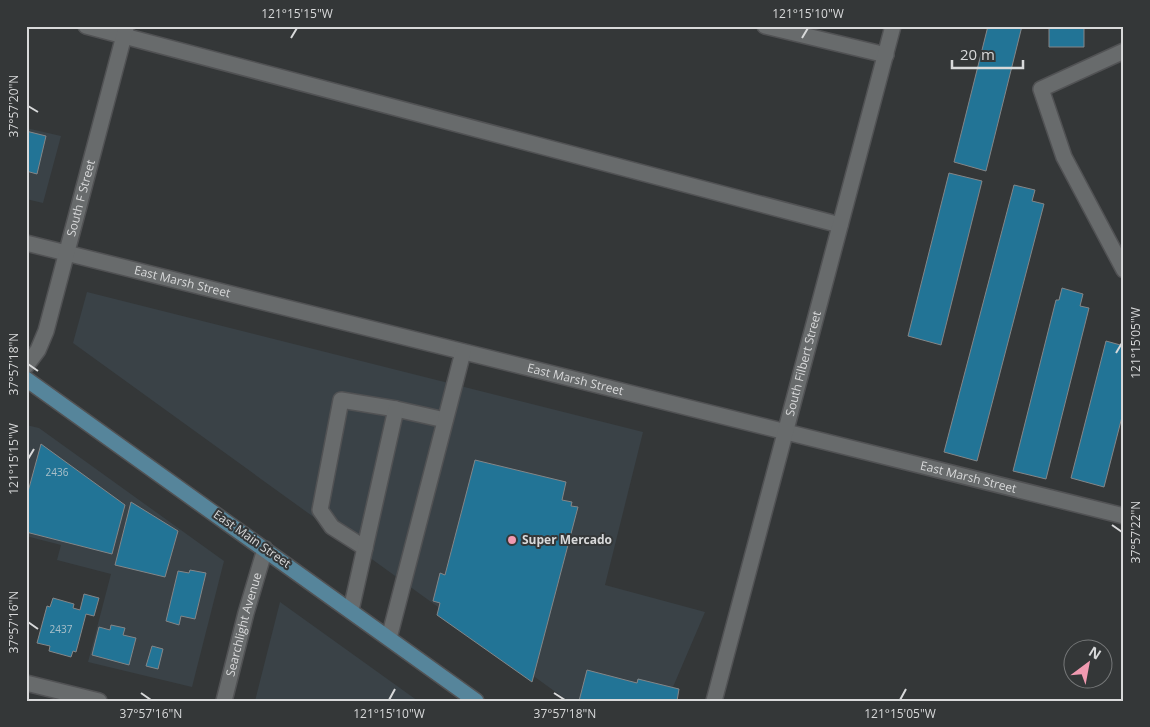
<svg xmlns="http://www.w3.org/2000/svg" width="1150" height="727" viewBox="0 0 1150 727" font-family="'Open Sans',sans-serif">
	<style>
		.built { fill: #3a4247 }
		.building { fill: #227496; stroke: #848688 }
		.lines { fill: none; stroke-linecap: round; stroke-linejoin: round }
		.minor-casing { stroke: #515254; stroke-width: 18 }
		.major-casing { stroke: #515254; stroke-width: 18 }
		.minor { stroke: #686b6c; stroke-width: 15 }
		.major { stroke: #56859b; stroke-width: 15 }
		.ticks { fill: none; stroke: #d8d9da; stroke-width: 2 }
		.poi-dot { fill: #f19ab1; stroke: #343738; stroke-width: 2 }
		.labels { text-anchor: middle; stroke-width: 4; stroke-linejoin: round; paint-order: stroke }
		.number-label { font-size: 10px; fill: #aac0c9 }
		.street-label { font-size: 12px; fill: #d8d9da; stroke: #343738 }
		.poi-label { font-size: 12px; font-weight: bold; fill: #d8d9da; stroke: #343738; text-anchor: start }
		.neatline { fill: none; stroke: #d8d9da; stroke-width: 2 }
		.ticks-label { font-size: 12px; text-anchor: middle; fill: #d8d9da }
	</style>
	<rect width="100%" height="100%" fill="#343738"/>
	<path class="built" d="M26,128l35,8 -18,67 -17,-4z
		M87,292l556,140 -38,153 100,27 -38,89h-99l-495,-358z
		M26,425l13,3 185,133 -32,126 -104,-25 23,-88 -54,-14 4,-15 -35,-9z
		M280,602l138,99h-163z"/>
	<path class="building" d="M988,26h34l-36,145 -32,-9z
		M1049,26h35v21h-35z
		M26,131l20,5 -9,38 -11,-3z
		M949,173l33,8 -41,164 -33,-9z
		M1014,185l21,5 -3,11 12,3 -67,257 -33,-9z
		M1062,288l21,6 -3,12 9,2 -43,171 -33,-8 43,-171h3z
		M1106,341l18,5v63l-20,78 -33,-9z
		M41,444l84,61 -13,49 -86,-22v-33z
		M475,460l91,22 -4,18 10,2 -1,4 7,1 -46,175 -95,-67 3,-12 -7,-2 7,-28 5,2z
		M131,502l47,29 -13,46 -50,-12z
		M190,570l16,3 -11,46 -14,-3 -2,9 -13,-4 12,-50 11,2z
		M84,594l15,4 -5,18 -8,-2 -10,38 -3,-1 -2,6 -22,-6 1,-5 -13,-3 10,-37 3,1 3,-9 21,6 -1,4 7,2z
		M111,625l14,3 -2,7 13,3 -7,27 -37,-10 7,-28 11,3z
		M152,646l11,3 -5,20 -12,-3z
		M587,670l50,13 1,-4 41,10 -2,12h-98z"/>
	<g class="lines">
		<g class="minor-casing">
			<g id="minor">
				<path d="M86,26l754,199"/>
				<path d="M765,26l121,29"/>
				<path d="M1124,51l-83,38 23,68 60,113"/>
				<path id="s1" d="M26,243l1098,273"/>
				<path id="s2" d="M26,366l12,-16 8,-19 80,-303"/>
				<path d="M365,548l-33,-21 -12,-17 21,-110 55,9 49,11"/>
				<path d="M351,610l45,-201"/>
				<path d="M389,638l74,-286"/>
				<path d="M26,683l73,18"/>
				<path id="s3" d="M224,701l22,-88 19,-64"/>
				<path id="s4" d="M714,701l179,-675"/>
			</g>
		</g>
		<g class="major-casing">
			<path id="major" d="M26,379l450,322"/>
		</g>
		<use href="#minor" class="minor"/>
		<use href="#major" class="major"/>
	</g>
	<path class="ticks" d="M291,38l6,-10M802,38l6,-10M28,106l10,6M1116,353l6,-10M28,364l10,7M28,459l6,-10M1112,525l10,7M28,622l10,7M141,693l10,7M554,693l11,7M389,700l6,-11M900,700l6,-11"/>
	<circle class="poi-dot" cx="512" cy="540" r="5"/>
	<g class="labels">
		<g class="number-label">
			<text x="57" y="476">2436</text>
			<text x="61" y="633">2437</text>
		</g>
		<g class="street-label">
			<text dy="4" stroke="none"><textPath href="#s2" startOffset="178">South F Street</textPath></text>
			<text dy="4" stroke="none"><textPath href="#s1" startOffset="161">East Marsh Street</textPath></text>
			<text dy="4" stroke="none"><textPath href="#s4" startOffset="349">South Filbert Street</textPath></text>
			<text dy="4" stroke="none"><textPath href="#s1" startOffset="566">East Marsh Street</textPath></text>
			<text dy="4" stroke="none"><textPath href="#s1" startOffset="971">East Marsh Street</textPath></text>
			<text transform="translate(252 539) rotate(35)" y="4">East Main Street</text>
			<text dy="4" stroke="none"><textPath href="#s3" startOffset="79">Searchlight Avenue</textPath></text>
		</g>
		<g class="poi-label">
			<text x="522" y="544">Super Mercado</text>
		</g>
	</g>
	<rect width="1150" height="727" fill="none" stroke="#343738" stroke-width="55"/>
	<g transform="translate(1088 664) rotate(32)"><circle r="24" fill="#343738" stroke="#767879"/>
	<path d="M0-4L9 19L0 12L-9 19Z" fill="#f19ab1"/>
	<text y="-8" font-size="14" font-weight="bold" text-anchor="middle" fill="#d8d9da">N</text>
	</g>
	<path d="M952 60v8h71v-8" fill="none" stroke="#d8d9da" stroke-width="2.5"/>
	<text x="960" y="60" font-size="15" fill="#d8d9da" stroke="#343738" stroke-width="4" paint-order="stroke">20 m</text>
	<rect x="28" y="28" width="1094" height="672" class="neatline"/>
	<g class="ticks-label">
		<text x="297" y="18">121°15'15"W</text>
		<text x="808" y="18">121°15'10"W</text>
		<text transform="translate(14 106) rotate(-90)" y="4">37°57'20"N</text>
		<text transform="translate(1136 343) rotate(-90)" y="4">121°15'05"W</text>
		<text transform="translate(14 364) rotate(-90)" y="4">37°57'18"N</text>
		<text transform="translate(14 459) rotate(-90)" y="4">121°15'15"W</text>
		<text transform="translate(1136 532) rotate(-90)" y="4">37°57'22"N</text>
		<text transform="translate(14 622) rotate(-90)" y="4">37°57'16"N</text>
		<text x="151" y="718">37°57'16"N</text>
		<text x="389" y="718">121°15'10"W</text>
		<text x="565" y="718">37°57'18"N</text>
		<text x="900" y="718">121°15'05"W</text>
	</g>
</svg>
